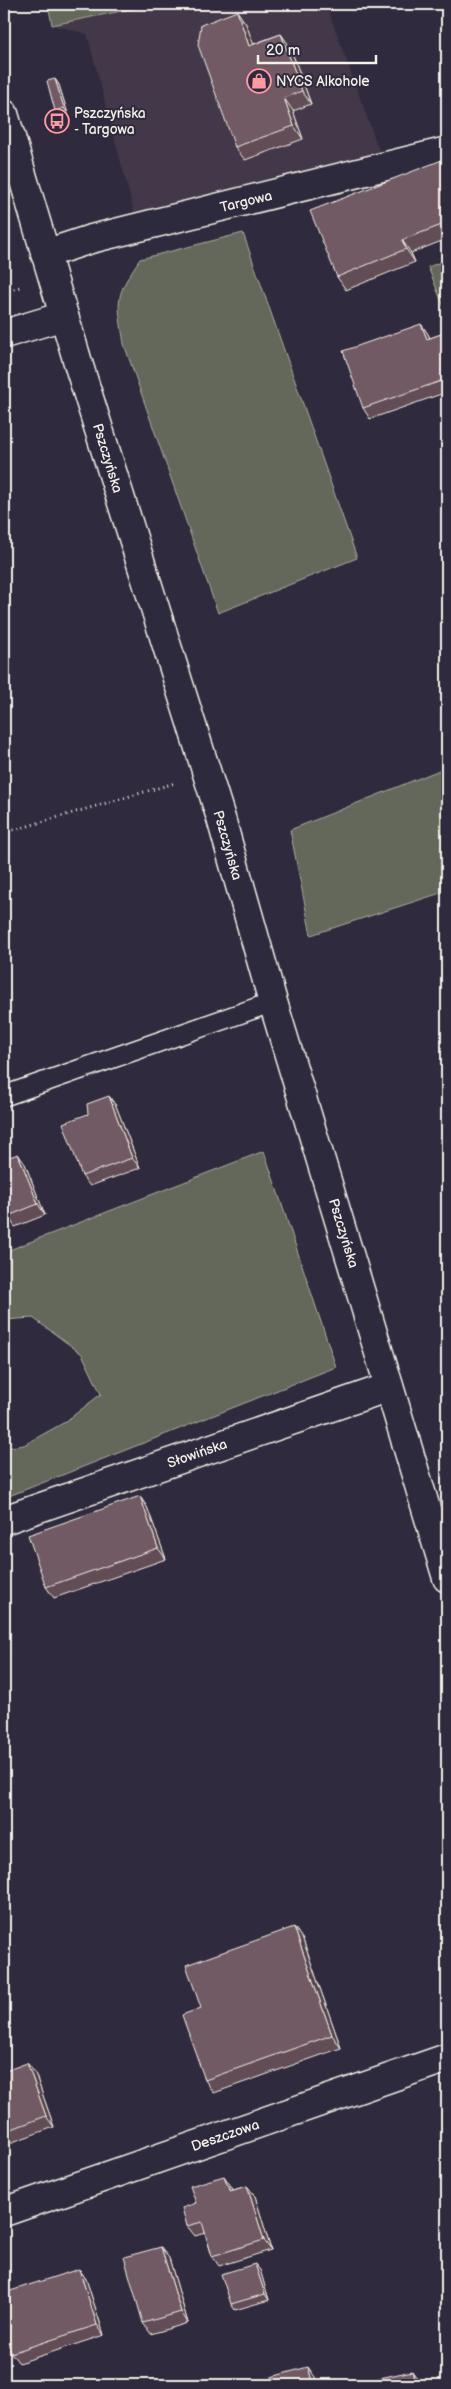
<svg xmlns="http://www.w3.org/2000/svg" width="451" height="2389" viewBox="0 0 451 2389" font-family="'Balsamiq Sans',sans-serif">
	<style>
		.built { fill: #433849 }
		.green { fill: #64685a; stroke: #acaca1 }
		.lines { fill: none; stroke-linecap: round; stroke-linejoin: round }
		.service-casing { stroke: #f4f1e8; stroke-width: 22 }
		.minor-casing { stroke: #f4f1e8; stroke-width: 31 }
		.secondary-casing { stroke: #f4f1e8; stroke-width: 31 }
		.path { stroke: #f4f1e8; stroke-width: 3; stroke-dasharray: 1 4; stroke-linecap: butt }
		.service { stroke: #2f2a3d; stroke-width: 19 }
		.minor { stroke: #2f2a3d; stroke-width: 28 }
		.secondary { stroke: #2f2a3d; stroke-width: 28 }
		.wall { fill: #624d57; stroke: #f4f1e8 }
		.shaded-wall { fill: #503f47; stroke: #f4f1e8 }
		.building { fill: #725a65; stroke: #f4f1e8 }
		.labels { text-anchor: middle; stroke-width: 4; stroke-linejoin: round; paint-order: stroke }
		.poi-label { font-size: 14px; fill: #f4f1e8; stroke: #2f2a3d; text-anchor: start }
		.street-label { font-size: 14px; fill: #f4f1e8; stroke: #2f2a3d }
	</style>
	<rect width="100%" height="100%" fill="#2f2a3d"/>
	<filter id="ink" filterUnits="userSpaceOnUse"><feTurbulence type="fractalNoise" baseFrequency=".02" numOctaves="2"/><feDisplacementMap in="SourceGraphic" scale="10" xChannelSelector="R" yChannelSelector="G"/><feConvolveMatrix kernelMatrix="1 2 1 2 8 2 1 2 1" color-interpolation-filters="sRGB"/></filter>
	<g filter="url(#ink)">
		<path class="built" d="M156,4h170l57,157 -246,62 -50,-189 -35,-9z"/>
		<path class="green" d="M48,4h108l-104,21z
			M243,233l114,325 -139,55 -94,-269c-7,-45 -10,-47 16,-85z
			M447,260v55l-19,-48z
			M447,767v124l-136,44 -21,-105z
			M264,1151l72,216 -332,131v-50l20,-3 41,-23 36,-28 -19,-40 -49,-36 -29,2v-68z"/>
		<g class="lines">
			<g class="service-casing">
				<path id="service" d="M4,1096l269,-94"/>
			</g>
			<g class="minor-casing">
				<path id="minor" d="M45,254l46,-15 356,-88
					M4,334l60,-18
					M4,1520l385,-133
					M4,2212l443,-154"/>
			</g>
			<g class="secondary-casing">
				<path id="secondary" d="M4,114l75,252 141,449 53,187 174,576"/>
			</g>
			<path class="path" d="M4,292l16,-5
				M4,833l171,-50"/>
			<use href="#service" class="service"/>
			<use href="#minor" class="minor"/>
			<use href="#secondary" class="secondary"/>
		</g>
		<path class="wall" d="M237,11l9,13 7,20 28,-10 9,13 21,57 -18,7 10,28 -58,21 -10,-13z
			M55,79l4,6 9,29 -9,3 -4,-6z
			M442,160l5,7v72l-36,14 4,9 -69,28 -9,-13z
			M421,324l7,10 2,4 17,-6v60l-77,27 -7,-11z
			M109,1096l7,10 24,62 -50,18 -8,-10 6,-62z
			M25,1164l20,51 -30,12 -7,-11z
			M147,1507l19,52 -112,39 -8,-11z
			M4,1640l4,12 -4,2z
			M294,1927l9,13 38,108 -127,45 -9,-13 -4,-72z
			M27,2063l8,10 19,54 -50,18v-68z
			M231,2186l2,4 14,-4 8,10 16,54 -52,16 -7,-10 -7,-23 -10,3 -8,-10 9,-23z
			M169,2258l19,65 -37,11 -8,-11z
			M79,2269l7,10 18,56 -85,28 -8,-10z
			M260,2270l9,30 -34,10 -4,-6z"/>
		<path class="shaded-wall" d="M237,11l9,13 13,35 -10,-13z
			M281,34l9,13 21,57 -9,-13z
			M55,79l4,6 9,29 -4,-6z
			M284,98l9,13 10,28 -9,-13z
			M442,160l5,7v7z
			M402,240l9,13 4,9 -9,-13z
			M421,324l7,10 6,15 -7,-10z
			M109,1096l7,10 24,62 -8,-10z
			M18,1154l7,10 20,51 -7,-11z
			M140,1496l7,11 19,52 -8,-11z
			M4,1640l4,12 -4,-6z
			M294,1927l9,13 38,108 -9,-13z
			M27,2063l8,10 19,54 -8,-11z
			M224,2176l7,10 7,15 -8,-10z
			M247,2186l8,10 16,54 -7,-10z
			M161,2247l8,11 19,65 -7,-11z
			M255,2264l5,6 9,30 -4,-6z
			M79,2269l7,10 18,56 -7,-10z
			M308,2367l7,10 3,8h-5z
			M412,2371l8,11 1,3h-5z"/>
		<path class="building" d="M237,11l12,35 32,-12 21,57 -18,7 10,28 -59,21 -37,-102 3,-20z
			M55,79l9,29 -9,3 -8,-30z
			M442,160l5,14v49l-45,17 4,9 -69,28 -27,-66z
			M421,324l6,15 20,-7v47l-84,29 -20,-57z
			M109,1096l23,62 -50,18 -19,-53 25,-9 -1,-10z
			M18,1154l20,50 -30,12 -4,-10v-47z
			M140,1496l18,52 -112,39 -18,-52z
			M294,1927l38,108 -127,45 -23,-65 19,-7 -15,-43z
			M27,2063l19,53 -42,16v-55l2,-1 -1,-5z
			M224,2176l6,15 17,-5 17,54 -52,16 -10,-34 -15,4 -5,-18 14,-5 -6,-17z
			M161,2247l20,65 -38,11 -19,-66z
			M255,2264l10,30 -34,10 -10,-30z
			M79,2269l18,56 -86,28 -7,-23v-37z
			M308,2367l5,18h-39l-3,-8z
			M412,2371l4,14h-64v-1z"/>
	</g>
	<defs>
		<g id="shop-ring" transform="scale(1.25)"><circle r="9.5" fill="#2f2a3d" stroke="#ff9aa2" stroke-width="1.5"/><path d="M-5-2.5h2.3a2.7 3.5 0 0 1 5.4 0H5L5.5 6h-11ZM-1.5-2.5h3a1.5 2.3 0 0 0-3 0Z" fill="#ff9aa2"/></g>
		<g id="bus-ring" transform="scale(1.25)"><circle r="9.5" fill="#2f2a3d" stroke="#ff9aa2" stroke-width="1.5"/><path d="M-5-6H5V4H4V6H2V4H-2V6H-4V4H-5ZM-3.5-4V0h7V-4ZM-3.5 1.2v1.5H-2V1.2ZM2 1.2v1.5H3.5V1.2Z" fill="#ff9aa2"/></g>
	</defs>
	<g fill-rule="evenodd">
		<use href="#shop-ring" x="259" y="81"/>
		<use href="#bus-ring" x="57" y="121"/>
	</g>
	<g class="labels">
		<g class="poi-label">
			<text x="276" y="86">NYCS Alkohole</text>
			<text x="74" y="118">Pszczyńska<tspan x="74" dy="16">- Targowa</tspan></text>
		</g>
		<g class="street-label">
			<text transform="translate(246 201) rotate(-14)" y="5">Targowa</text>
			<text transform="translate(108 458) rotate(73)" y="5">Pszczyńska</text>
			<text transform="translate(228 845) rotate(74)" y="5">Pszczyńska</text>
			<text transform="translate(344 1233) rotate(73)" y="5">Pszczyńska</text>
			<text transform="translate(197 1453) rotate(-19)" y="5">Słowińska</text>
			<text transform="translate(225 2135) rotate(-19)" y="5">Deszczowa</text>
		</g>
	</g>
	<rect width="451" height="2389" fill="none" stroke="#2f2a3d" stroke-width="20"/>
	<rect x="10" y="10" width="431" height="2369" fill="none" stroke="#f4f1e8" stroke-width="2" filter="url(#ink)"/>
	<path d="M258 55v8h118v-8" fill="none" stroke="#f4f1e8" stroke-width="2.5"/>
	<text x="266" y="55" font-size="15" fill="#f4f1e8" stroke="#2f2a3d" stroke-width="4" paint-order="stroke">20 m</text>
</svg>
